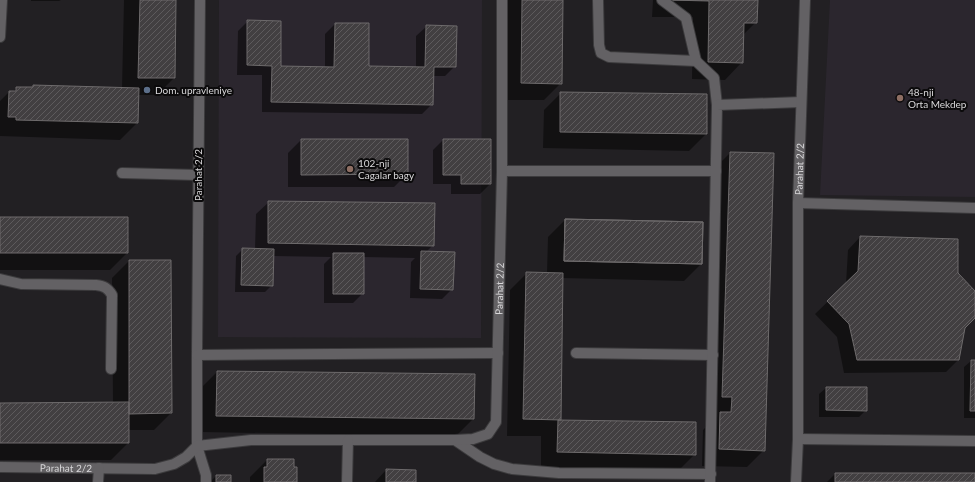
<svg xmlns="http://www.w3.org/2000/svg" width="975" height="482" viewBox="0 0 975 482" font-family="Lato,sans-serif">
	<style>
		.built { fill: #2b262e }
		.shadow { fill: #0007 }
		.building { fill: url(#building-hatch); stroke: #6e6b6c }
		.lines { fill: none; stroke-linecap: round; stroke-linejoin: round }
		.minor-casing { stroke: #3c3b3d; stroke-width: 12 }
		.minor { stroke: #636164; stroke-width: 10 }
		.service-dot { fill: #5c6f8a; stroke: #0b0a0b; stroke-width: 1.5 }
		.education-dot { fill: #8d6e63; stroke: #0b0a0b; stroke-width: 1.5 }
		.labels { text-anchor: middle; stroke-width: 4; stroke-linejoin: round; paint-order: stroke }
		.poi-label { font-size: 10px; fill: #d9d8da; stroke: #0b0a0b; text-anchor: start }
		.street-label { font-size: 10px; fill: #d9d8da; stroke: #0b0a0b }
	</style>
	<defs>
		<pattern id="building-hatch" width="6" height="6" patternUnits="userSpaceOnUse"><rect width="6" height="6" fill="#423f41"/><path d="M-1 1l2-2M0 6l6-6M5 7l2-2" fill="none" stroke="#5d5a5c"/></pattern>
	</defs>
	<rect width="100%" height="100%" fill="#222023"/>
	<path class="built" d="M219,0h263l-1,338 -263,-1z
		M830,0h145v197l-155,-2z"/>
	<path class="shadow" d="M31,0h30l-2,1h-28z
		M124,0h51l-1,78 -17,17h-19l-1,28 -17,17 -120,-4v-35l9,-9h3l5,-4h15l2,-2 88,2z
		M506,0h56l-1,83 -17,17h-39z
		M653,0h104l-1,22 -14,14v26l-17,18 -33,-1 1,-62h-41z
		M248,21l32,46 45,1v-34l10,-10 33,43 48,1v-32l11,-10 28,40 -10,10h-12l-1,28 -10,10 -160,-2v-37h-25l1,-44z
		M561,93l145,41 -17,17 -146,-3 1,-38z
		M301,140l106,34 -13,13h-106v-34z
		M443,140l47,44 -10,10h-29v-10h-18v-34z
		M730,153l34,297 -17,17 -45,-1 1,-36 12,-12v-4h-9l7,-244z
		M269,202l164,43 -7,7 26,37 -10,10 -32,-1 1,-36 4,-4 -52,-1v36l-10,10h-29v-39l7,-7 -58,-1 -1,29 -7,7h-30l1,-36 7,-7h12l1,-35z
		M0,218l127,35 -17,17h-110z
		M565,220l137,3 -1,41 -17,17 -122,-3 -2,143 135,33 -17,17 -137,-2v-33h-34l3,-146 17,-17h20l1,-36z
		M860,237l97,36 18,19v24l-11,11 -5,32 -13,13 -102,1 -7,-36 -22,-23 31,-30 2,-34z
		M129,261h41l1,152 -17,17h-26v13l-17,17h-111v-56l113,-1 -1,-125z
		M971,361h4v57h-11v-51z
		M217,372l256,47 -17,17 -256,-4v-43z
		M826,388l40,22 -7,7h-40v-23z
		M267,460l29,22h-46v-5z
		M386,470l29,12h-40z
		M835,474h140v8h-148z
		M216,476h14v6h-20z"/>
	<path class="building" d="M140,0h36l-1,78h-37z
		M522,0h41l-1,84 -41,-1z
		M669,0h89l-1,23h-13l-1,40 -35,-1 1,-61z
		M247,20l34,1v45l53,1 1,-44h34v43l56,1 1,-42 31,1 -1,41h-22l-1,38 -162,-3 1,-36 -25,-1z
		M33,85l106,3 -1,35 -122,-3v-3h-8l1,-26h7v-4h17z
		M560,92l147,2v40l-147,-2z
		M301,139h107v35l-107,1z
		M443,139h48v45h-30v-9h-18z
		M730,152l44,1 -9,298 -46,-2 1,-37h11l1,-15h-10z
		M268,201l167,2 -1,43 -166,-3z
		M0,217h128v36h-128z
		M565,219l138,3 -1,42 -138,-3z
		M565,219l138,3 -1,42 -138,-3z
		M860,236l98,3v34l17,18v27l-10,10 -6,32h-102l-8,-36 -22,-23 31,-30z
		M242,248l32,1 -1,37 -32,-1z
		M421,251l34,1 -2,38 -33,-1z
		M333,253h31v41h-31z
		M129,260h42l1,153 -43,1z
		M526,272l37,1 -2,147 -38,-1z
		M971,360h4v51h-5z
		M217,371l258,3 -1,45 -258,-3z
		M826,387h41v24l-41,-1z
		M129,402v41h-129v-40z
		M558,420l138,2v33l-139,-3z
		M267,459h27v8h3v15h-33v-15h3z
		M386,469l30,1v12h-30z
		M835,473h140v9h-140z
		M216,475h15v7h-15z"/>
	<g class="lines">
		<g class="minor-casing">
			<g id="minor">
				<path d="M200,0l-3,355v91l9,29v7"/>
				<path d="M598,0l1,45 2,8 8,4 87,4 18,17 3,27"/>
				<path d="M662,0l24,18 10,43"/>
				<path d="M0,37l2,-37"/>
				<path d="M502,171h214"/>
				<path d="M122,173l76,2"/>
				<path d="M798,203l177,5"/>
				<path d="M0,279l21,5 75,1c8,1 12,3 16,10l-1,74"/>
				<path d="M576,353l137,2"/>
				<path d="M197,355l301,-2"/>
				<path d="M798,439l177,2"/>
				<path d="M455,440l25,17 14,7 18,5 47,4 152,1"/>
				<path id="s1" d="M0,467l155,2 19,-5 12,-7 11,-11 54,-6h204l18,-1 15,-5 8,-12 6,-251v-171"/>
				<path d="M98,482l1,-14"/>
				<path d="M347,482l1,-42"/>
				<path d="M710,482l7,-377 84,-3"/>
				<path id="s2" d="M796,482l2,-43v-236l7,-203"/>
			</g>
		</g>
		<use href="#minor" class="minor"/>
	</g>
	<circle class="service-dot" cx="147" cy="90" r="4"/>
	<g class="education-dot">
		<circle cx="900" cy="98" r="4"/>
		<circle cx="350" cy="169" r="4"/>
	</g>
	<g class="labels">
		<g class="poi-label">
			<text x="155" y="94">Dom. upravleniye</text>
			<text x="908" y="96">48-nji<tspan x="908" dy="12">Orta Mekdep</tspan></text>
			<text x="358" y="167">102-nji<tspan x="358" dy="12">Cagalar bagy</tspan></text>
		</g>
		<g class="street-label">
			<text dy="4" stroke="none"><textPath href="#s2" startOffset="313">Parahat 2/2</textPath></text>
			<text transform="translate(198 175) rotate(-90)" y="4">Parahat 2/2</text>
			<text dy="4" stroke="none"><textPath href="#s1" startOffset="644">Parahat 2/2</textPath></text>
			<text dy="4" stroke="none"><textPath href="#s1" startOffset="66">Parahat 2/2</textPath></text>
		</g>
	</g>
</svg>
